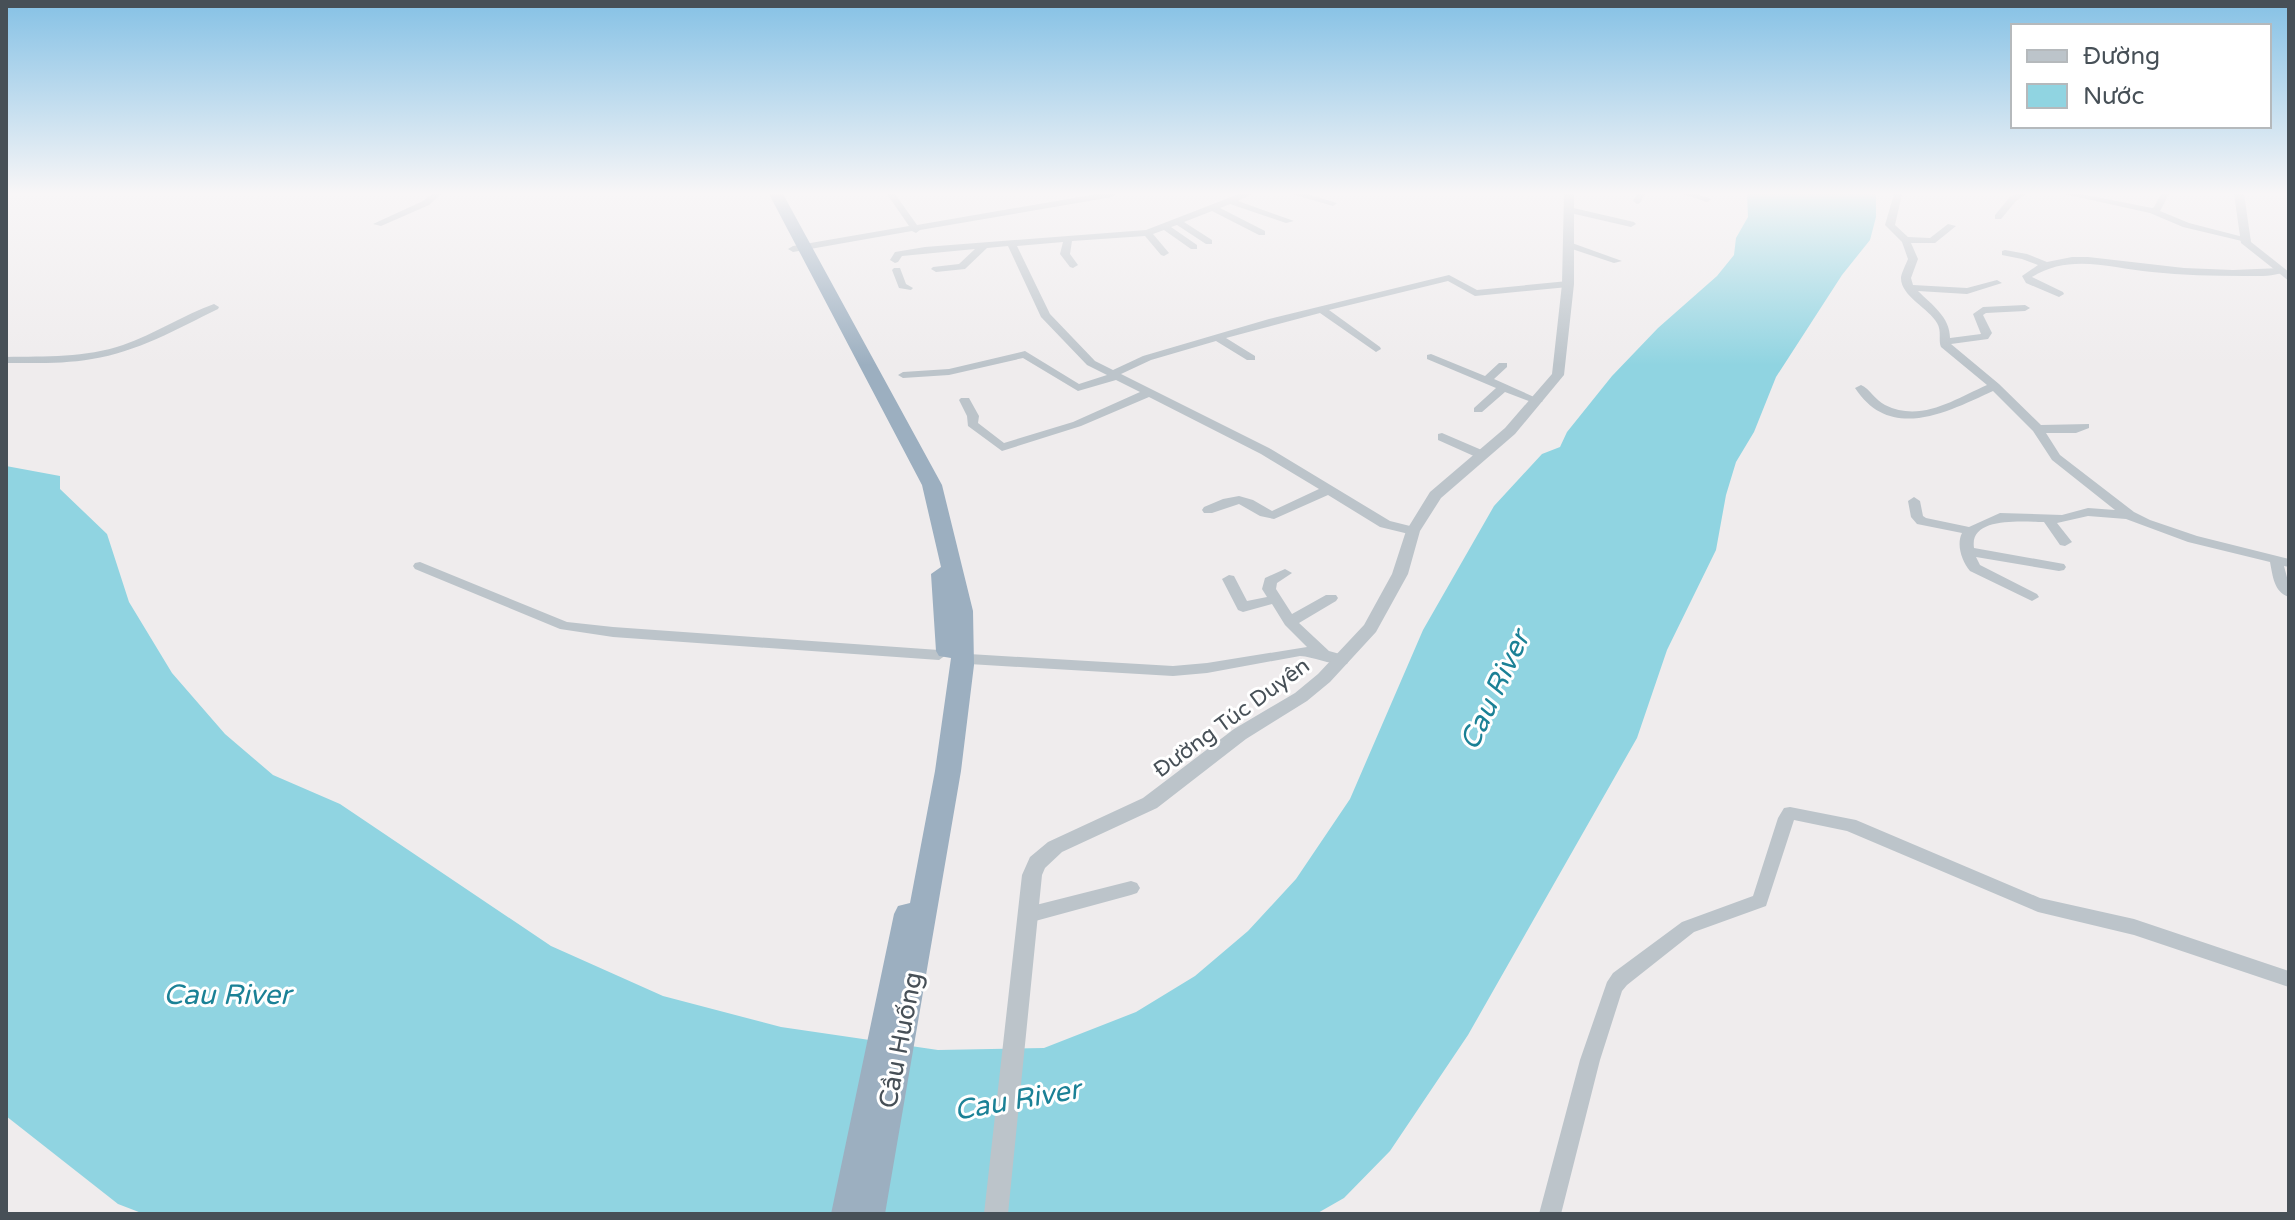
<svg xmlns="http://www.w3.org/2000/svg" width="2295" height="1220" viewBox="0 0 2295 1220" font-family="'Varela Round',sans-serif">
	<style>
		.water { fill: #90d4e1 }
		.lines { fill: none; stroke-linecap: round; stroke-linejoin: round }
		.minor { fill: #bcc4ca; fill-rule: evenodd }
		.tertiary { fill: #bcc4ca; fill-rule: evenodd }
		.trunk { fill: #9cafc0; fill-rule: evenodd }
		.labels { text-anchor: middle; stroke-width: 6; stroke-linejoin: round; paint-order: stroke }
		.street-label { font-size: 22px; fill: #475057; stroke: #fff }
		.near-street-label { font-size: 26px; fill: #475057; stroke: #fff }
		.near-water-label { font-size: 28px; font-style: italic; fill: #1b8196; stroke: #fff }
	</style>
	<rect width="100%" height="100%" fill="#efeced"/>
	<path class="water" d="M1747,194h129v23l-6,23 -28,35 -66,102 -22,55 -18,30 -10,33 -10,55 -49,100 -30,88 -169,297 -78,116 -46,47 -28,16h-1172l-26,-10 -112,-88v-650l54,10v13l47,45 22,68 43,71 53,61 48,41 67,29 211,142 112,50 118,31 157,23 106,-2 92,-36 59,-36 53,-45 48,-52 54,-80 73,-169 71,-124 48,-52 18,-7 7,-15 45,-56 46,-48 59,-52 17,-21 2,-17 12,-21z"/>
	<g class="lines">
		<path class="minor" d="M432,194h9l-12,11 -48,21 -8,-2 50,-23z
			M887,194h8l22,31 180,-31h19l-4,3 -192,33 -4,3 -4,-2 -119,21 -5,-3 5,-3 116,-20z
			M1239,194h12l-13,7 56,20 -8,2 -56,-19 -10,4 45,23v4h-6l-47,-24 -28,11 28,18v4h-6l-29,-19 -6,2 26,18v4h-6l-27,-19 -11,4 16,19 -5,3 -3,-1 -16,-19 -73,5 -2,13 8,11 -5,3 -3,-1 -10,-13 3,-12 -46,4 33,68 45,47 18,9 30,-14 126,-37 180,-44 28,15 91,-9 5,3 -5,3 -93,9 -27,-15 -119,29 51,37 1,2 -5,3 -56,-39 -94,25 29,18v4h-8l-31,-19 -65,19 -30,14 148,74 121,73 28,7 1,3 -1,3 -5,1 -33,-8 -52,-32 -54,24 -14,-3 -21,-12 -27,9h-8l-2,-3 2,-3 19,-8 16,-3 14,4 19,11 47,-22 -58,-35 -112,-57 -68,29 -79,25 -34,-25 -1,-10 -8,-16 2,-2h8l10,18 -1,7 26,20 69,-21 67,-30 -24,-12 -38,11 -55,-33 -74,17 -46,3 -5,-3 5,-3 46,-3 76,-18 54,33 28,-9 -20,-10 -46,-48 -33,-71 -21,2 -22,21 -29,3 -5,-3 2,-2 26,-3 16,-15 -73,7 -4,6 -3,1 -5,-3 5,-8 30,-5 221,-17z
			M1292,194h15l30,9 -4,3z
			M1637,194h8l-5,9 -3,1 -4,-3z
			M1683,194h14l14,5 -4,3z
			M1894,194h8l-7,31 13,12 22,1 18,-14 8,2 -21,17h-24l7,16 -7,19 2,7 54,3 30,-8 5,3 -35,11 -49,-3c14,14 32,26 32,47l31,-4 -8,-20 10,-7 42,-2 5,3 -5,3 -39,2 -3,2 9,18 -4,6 -37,5 48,40 42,41 48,-1v4l-13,5h-30l14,22 74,57 16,8 47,16 92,23v8l-5,-1 5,19v12c-15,-5 -16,-20 -19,-35l-82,-20 -62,-23 -38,-3 -31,7 15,19 -7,4 -5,-1 -16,-23c-21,0 -75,-6 -70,26l90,16 2,3 -2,3 -5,1 -83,-14 4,8 57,29 2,3 -7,4 -62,-30c-8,-10 -14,-26 -8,-38l-45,-9 -6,-7 -3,-16 6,-4 6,4 3,15 3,2 43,9 31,-14 62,2 26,-7 27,2 -63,-50 -19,-29 -40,-40c-44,20 -102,52 -138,-3l6,-3c9,4 14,15 24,20 36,18 70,-6 102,-20l-46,-38c-3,-7 1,-16 -4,-24 -8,-15 -37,-27 -36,-46 1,-5 5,-13 7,-18l-6,-17 -17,-17z
			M2016,194h10l-10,7 -15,18h-6v-4l15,-18z
			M2064,194h17l71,14 2,-1 7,-13h8l-9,17 29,12 62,16 -5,3 -63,-15 -33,-14z
			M1569,207l65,15 2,2 -5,3 -65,-15v-4z
			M1566,243h6l50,18 -8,2 -48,-16z
			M2005,250l22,4 20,8 25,-5h16l96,11 49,2 48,-2 5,3c-11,6 -29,5 -42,5 -31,0 -62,-1 -92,-4 -42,-4 -82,-19 -120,5l31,15 1,2 -5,3 -33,-14 -4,-7 16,-11 -16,-6 -20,-4v-4z
			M894,268h6l6,16 7,4 -2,2 -12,-2 -7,-18z
			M214,304l5,3 -1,2c-41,20 -81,43 -126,50 -28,5 -57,4 -86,4v-6c40,-1 79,1 117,-12 32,-11 60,-30 91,-41z
			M1431,354l54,22 14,-13h8v4l-13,12 49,22 -6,3 -32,-12 -23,20h-8v-4l22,-20 -69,-29v-4z
			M1442,433l42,18 2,3 -2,3h-8l-38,-17v-6z
			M420,562l147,60 46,5 326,23 7,5 -7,5 -326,-23 -53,-8 -145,-60 -2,-3 2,-3z
			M1285,569l7,4 -15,10 -1,6 16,25 34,-19h10l2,3 -2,3 -37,22 30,28 18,5 2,4 -2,4c-14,2 -32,-7 -47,-8l-93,17 -34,3 -204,-12 -7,-5 7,-5 204,12 34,-3 100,-16 -22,-22 -13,-21 -29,8 -5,-2 -16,-31 7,-4 5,1 13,25 20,-4 -5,-8 3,-11z
			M1790,807l66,13 184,78 94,21 155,52v16l-155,-52 -96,-23 -191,-81 -53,-11 -28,86 -72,26 -67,53 -5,6 -22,69 -39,154h-22l41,-154 27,-78 6,-9 69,-51 71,-26 25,-78 6,-10z
			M1131,881l6,2 3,5 -3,5 -6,2 -103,28 -6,-3 -3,-5 3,-5 6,-3z"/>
		<path class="tertiary" d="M1564,194h10v90l-10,91 -49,59 -74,64 -21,33 -12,43 -32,58 -46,50 -23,19 -61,38 -89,69 -95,44 -17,16 -3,7 -34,339h-24l38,-339 8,-18 18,-15 95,-44 91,-69 61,-36 23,-19 46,-49 28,-51 14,-43 24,-39 75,-64 47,-54 10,-90z
			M2234,194h10l7,48 38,30v9l-48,-38z"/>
		<path class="trunk" d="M769,194h14l159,291 31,126 1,54 -13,106 -76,443h-54l63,-300 4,-8 12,-3 25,-132 15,-106 1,-7 -12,-2 -3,-5 -5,-77 10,-7 -19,-82z"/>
	</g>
	<linearGradient id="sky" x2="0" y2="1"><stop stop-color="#85c1e5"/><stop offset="0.53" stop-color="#f8f6f7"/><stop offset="1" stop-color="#f8f6f7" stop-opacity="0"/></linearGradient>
	<rect width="2295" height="365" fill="url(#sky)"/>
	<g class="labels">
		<g class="street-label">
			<text transform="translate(1231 717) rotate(-36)" y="8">Đường Túc Duyên</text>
		</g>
		<g class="near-street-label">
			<text transform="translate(900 1040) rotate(-79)" y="9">Cầu Huống</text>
		</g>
		<g class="near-water-label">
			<text transform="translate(1494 690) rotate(-65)" y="10">Cau River</text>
			<text x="227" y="1004">Cau River</text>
			<text transform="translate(1017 1099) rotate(-10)" y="10">Cau River</text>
		</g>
	</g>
	<rect width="2295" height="1220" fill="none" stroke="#475057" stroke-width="16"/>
	<rect x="2011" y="24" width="260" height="104" fill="#ffffff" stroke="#b5b9bc" stroke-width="2"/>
	<rect x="2027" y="50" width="40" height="12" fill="#bcc4ca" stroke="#b5b9bc" stroke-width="2"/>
	<text x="2083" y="64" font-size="24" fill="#475057">Đường</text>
	<rect x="2027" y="84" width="40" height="24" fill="#90d4e1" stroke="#b5b9bc" stroke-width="2"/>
	<text x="2083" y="104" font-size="24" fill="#475057">Nước</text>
</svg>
